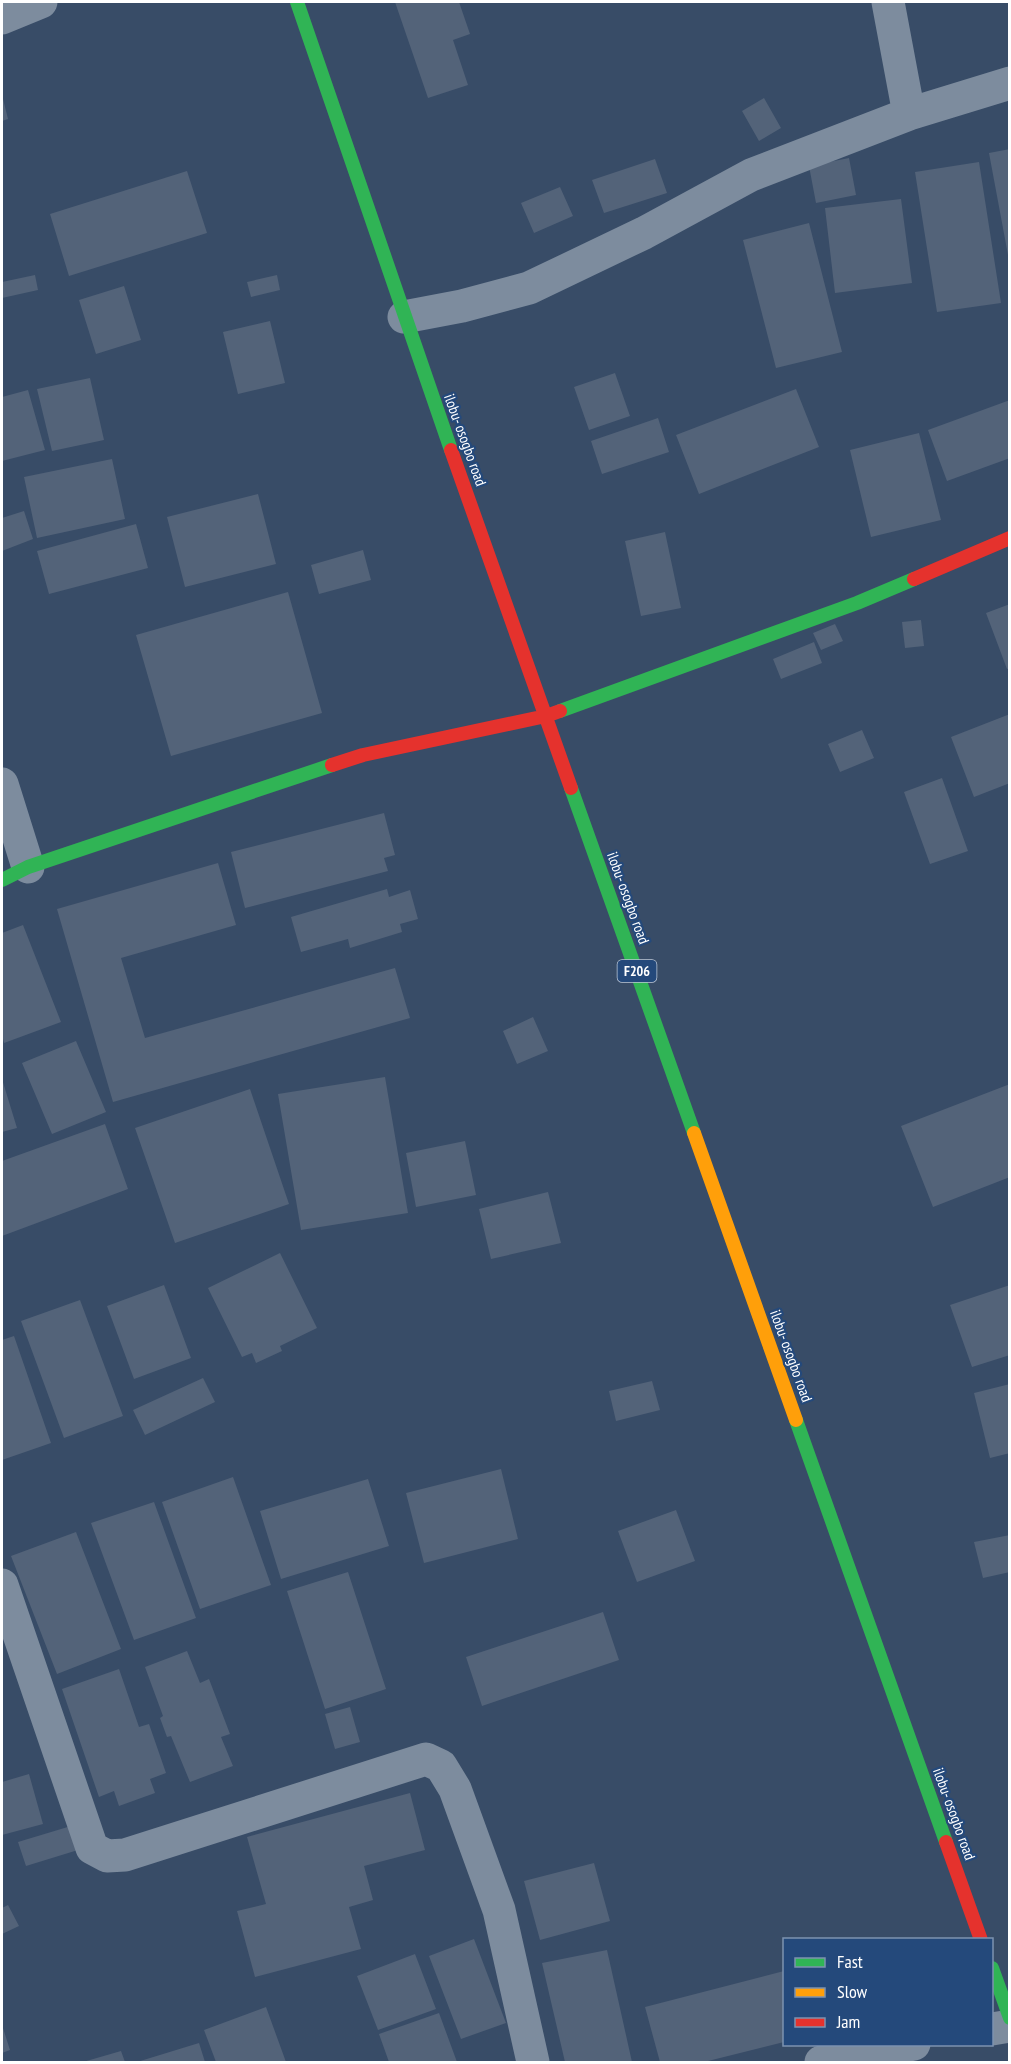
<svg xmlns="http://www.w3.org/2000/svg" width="1011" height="2064" viewBox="0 0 1011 2064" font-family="'PT Sans Narrow',sans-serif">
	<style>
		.building { fill: #536379 }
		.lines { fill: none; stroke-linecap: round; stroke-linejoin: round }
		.street { stroke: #7d8c9e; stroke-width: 33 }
		.fast { stroke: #30b455; stroke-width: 14 }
		.slow { stroke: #ff9f0a; stroke-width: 14 }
		.jam { stroke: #e5322d; stroke-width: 14 }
		.labels { text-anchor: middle; stroke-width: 4.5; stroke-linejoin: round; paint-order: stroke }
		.shield { fill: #24497b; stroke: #bdc8d7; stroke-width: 1.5 }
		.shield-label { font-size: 14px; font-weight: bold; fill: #fff }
		.street-label { font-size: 15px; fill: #fff; stroke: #24497b }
	</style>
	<rect width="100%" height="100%" fill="#384c67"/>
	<path class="building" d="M395,2h64l11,32 -17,6 15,45 -40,13z
		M2,95l6,24 -6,2z
		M764,98l17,30 -22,13 -17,-30z
		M1010,149v106h-2l-19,-102z
		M849,158l7,37 -40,8 -7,-37z
		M655,159l12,34 -63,20 -12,-33z
		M979,162l22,141 -64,9 -22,-140z
		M187,171l20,62 -138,43 -19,-62z
		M560,187l13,29 -39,17 -13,-30z
		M901,199l11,84 -77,10 -10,-85z
		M809,223l33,129 -66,16 -33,-128z
		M35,275l3,15 -36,8v-16z
		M277,275l3,15 -29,7 -4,-15z
		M124,286l17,54 -45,14 -17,-54z
		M270,321l15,62 -47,11 -15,-62z
		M615,373l15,43 -41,14 -15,-43z
		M90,378l14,62 -52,11 -15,-62z
		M796,389l23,58 -120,47 -23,-59z
		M28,390l17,60 -43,11v-64z
		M1010,400v58l-63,23 -19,-51z
		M658,418l11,34 -67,22 -11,-33z
		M919,433l22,87 -70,17 -21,-87z
		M112,459l13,60 -88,19 -13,-61z
		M258,494l18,70 -91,23 -18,-70z
		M24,511l9,28 -31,12v-33z
		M136,524l12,44 -99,26 -12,-43z
		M665,532l16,76 -40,8 -16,-75z
		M363,550l8,30 -52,14 -8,-29z
		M288,592l34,121 -151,43 -35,-121z
		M1010,604v64l-3,1 -21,-56z
		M921,620l3,26 -19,2 -3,-26z
		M835,624l8,17 -22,9 -8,-17z
		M814,642l8,21 -41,16 -8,-20z
		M1010,714v69l-36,14 -23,-60z
		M862,730l12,28 -34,14 -12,-28z
		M942,778l26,73 -38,13 -26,-72z
		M384,813l11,42 -11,3 4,13 -143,37 -14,-56z
		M218,863l18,62 -115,33 24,80 250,-70 15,50 -297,84 -56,-193z
		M387,889l2,8 21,-7 8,29 -18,5 2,8 -52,16 -2,-9 -47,13 -10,-35z
		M23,925l38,97 -57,21 -2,-8v-102z
		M533,1017l15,34 -31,13 -14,-33z
		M76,1041l30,71 -54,22 -30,-71z
		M385,1077l23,136 -107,17 -23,-136z
		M2,1079l15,49 -15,4z
		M1010,1084v93l-77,30 -32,-81z
		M250,1089l39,115 -114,39 -40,-115z
		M105,1124l23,65 -126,47v-75z
		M465,1141l11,54 -60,12 -10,-54z
		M548,1192l13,51 -70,16 -12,-50z
		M280,1253l37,75 -37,18 2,5 -26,12 -4,-10 -10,4 -34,-69z
		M164,1285l27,73 -57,21 -27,-73z
		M1010,1285v70l-38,12 -22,-62z
		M80,1300l43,116 -59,22 -43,-117z
		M14,1336l37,107 -49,17v-120z
		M203,1378l12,24 -70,33 -12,-25z
		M652,1381l8,29 -44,11 -7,-30z
		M1010,1384v69l-20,5 -16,-65z
		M501,1469l17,70 -94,24 -18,-70z
		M233,1477l38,108 -71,24 -38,-107z
		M368,1479l21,67 -108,33 -21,-68z
		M154,1502l42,116 -62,22 -43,-117z
		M676,1510l19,51 -58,21 -19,-51z
		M76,1532l45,117 -64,25 -46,-118z
		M1010,1535v37l-27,6 -9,-36z
		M348,1572l38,117 -61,20 -38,-118z
		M603,1612l16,48 -137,46 -16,-49z
		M187,1651l13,32 9,-4 21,55 -9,3 12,29 -43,16 -19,-46 -4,1 -7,-19 3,-2 -18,-49z
		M119,1669l20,58 10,-3 17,49 -16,6 5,14 -36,13 -5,-15 -15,6 -37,-108z
		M350,1707l10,35 -25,7 -10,-35z
		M29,1774l14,50 -41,11v-53z
		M410,1793l15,57 -61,16 9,34 -24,7 12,42 -106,28 -18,-66 29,-7 -19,-67z
		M71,1826l7,24 -52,16 -8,-24z
		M594,1863l16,58 -70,19 -16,-59z
		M8,1905l11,21 -17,8v-26z
		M474,1939l32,84 -45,16 -32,-83z
		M607,1950l25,112h-67l-23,-99z
		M415,1954l21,55 -58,21 -21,-54z
		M784,1971v71l-80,20h-44l-15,-55z
		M266,2007l20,55h-70l-12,-32z
		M439,2013l18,49h-68l-10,-28z
		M2,2025l8,25 -8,3z
		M199,2043l6,19h-68z
		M121,2051l4,11h-42z"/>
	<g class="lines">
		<path class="street" d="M888,2l21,112
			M2,18l39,-16
			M404,317l58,-11 67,-18 115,-55 107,-58 158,-61 101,-31
			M2,784l26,83
			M2,1585l90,263 15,8 18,-1 301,-96 15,7 14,23 44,121 34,152
			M992,2029l18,-3
			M821,2062l93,-18"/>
		<path class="fast" d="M297,2l154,448
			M560,711l297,-108 57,-24
			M571,788l123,345
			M2,880l26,-13 304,-102
			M796,1420l150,422
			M992,1968l18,50"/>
		<path class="slow" d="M694,1133l102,287"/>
		<path class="jam" d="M451,450l120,338
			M914,579l96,-41
			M332,765l31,-10 183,-39 14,-5
			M946,1842l35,98"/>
	</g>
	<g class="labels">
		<rect class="shield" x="617.5" y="960" width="39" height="22" rx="4.5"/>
		<g class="shield-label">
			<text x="637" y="976">F206</text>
		</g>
		<g class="street-label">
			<text transform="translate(465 440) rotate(70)" y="5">ilobu- osogbo road</text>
			<text transform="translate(628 898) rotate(70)" y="5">ilobu- osogbo road</text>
			<text transform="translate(791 1356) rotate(70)" y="5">ilobu- osogbo road</text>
			<text transform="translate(954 1814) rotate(70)" y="5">ilobu- osogbo road</text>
		</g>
	</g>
	<rect width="1011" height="2064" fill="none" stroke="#ffffff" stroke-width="6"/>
	<rect x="783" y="1938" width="210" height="108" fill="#24497b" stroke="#7c92b0" stroke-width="1.5"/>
	<rect x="795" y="1958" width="30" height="9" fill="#30b455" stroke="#7c92b0" stroke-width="1.5"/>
	<text x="837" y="1968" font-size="18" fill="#ffffff">Fast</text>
	<rect x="795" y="1988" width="30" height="9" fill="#ff9f0a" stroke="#7c92b0" stroke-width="1.5"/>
	<text x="837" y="1998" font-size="18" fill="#ffffff">Slow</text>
	<rect x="795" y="2018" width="30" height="9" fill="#e5322d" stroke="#7c92b0" stroke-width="1.5"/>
	<text x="837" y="2028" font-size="18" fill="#ffffff">Jam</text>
</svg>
